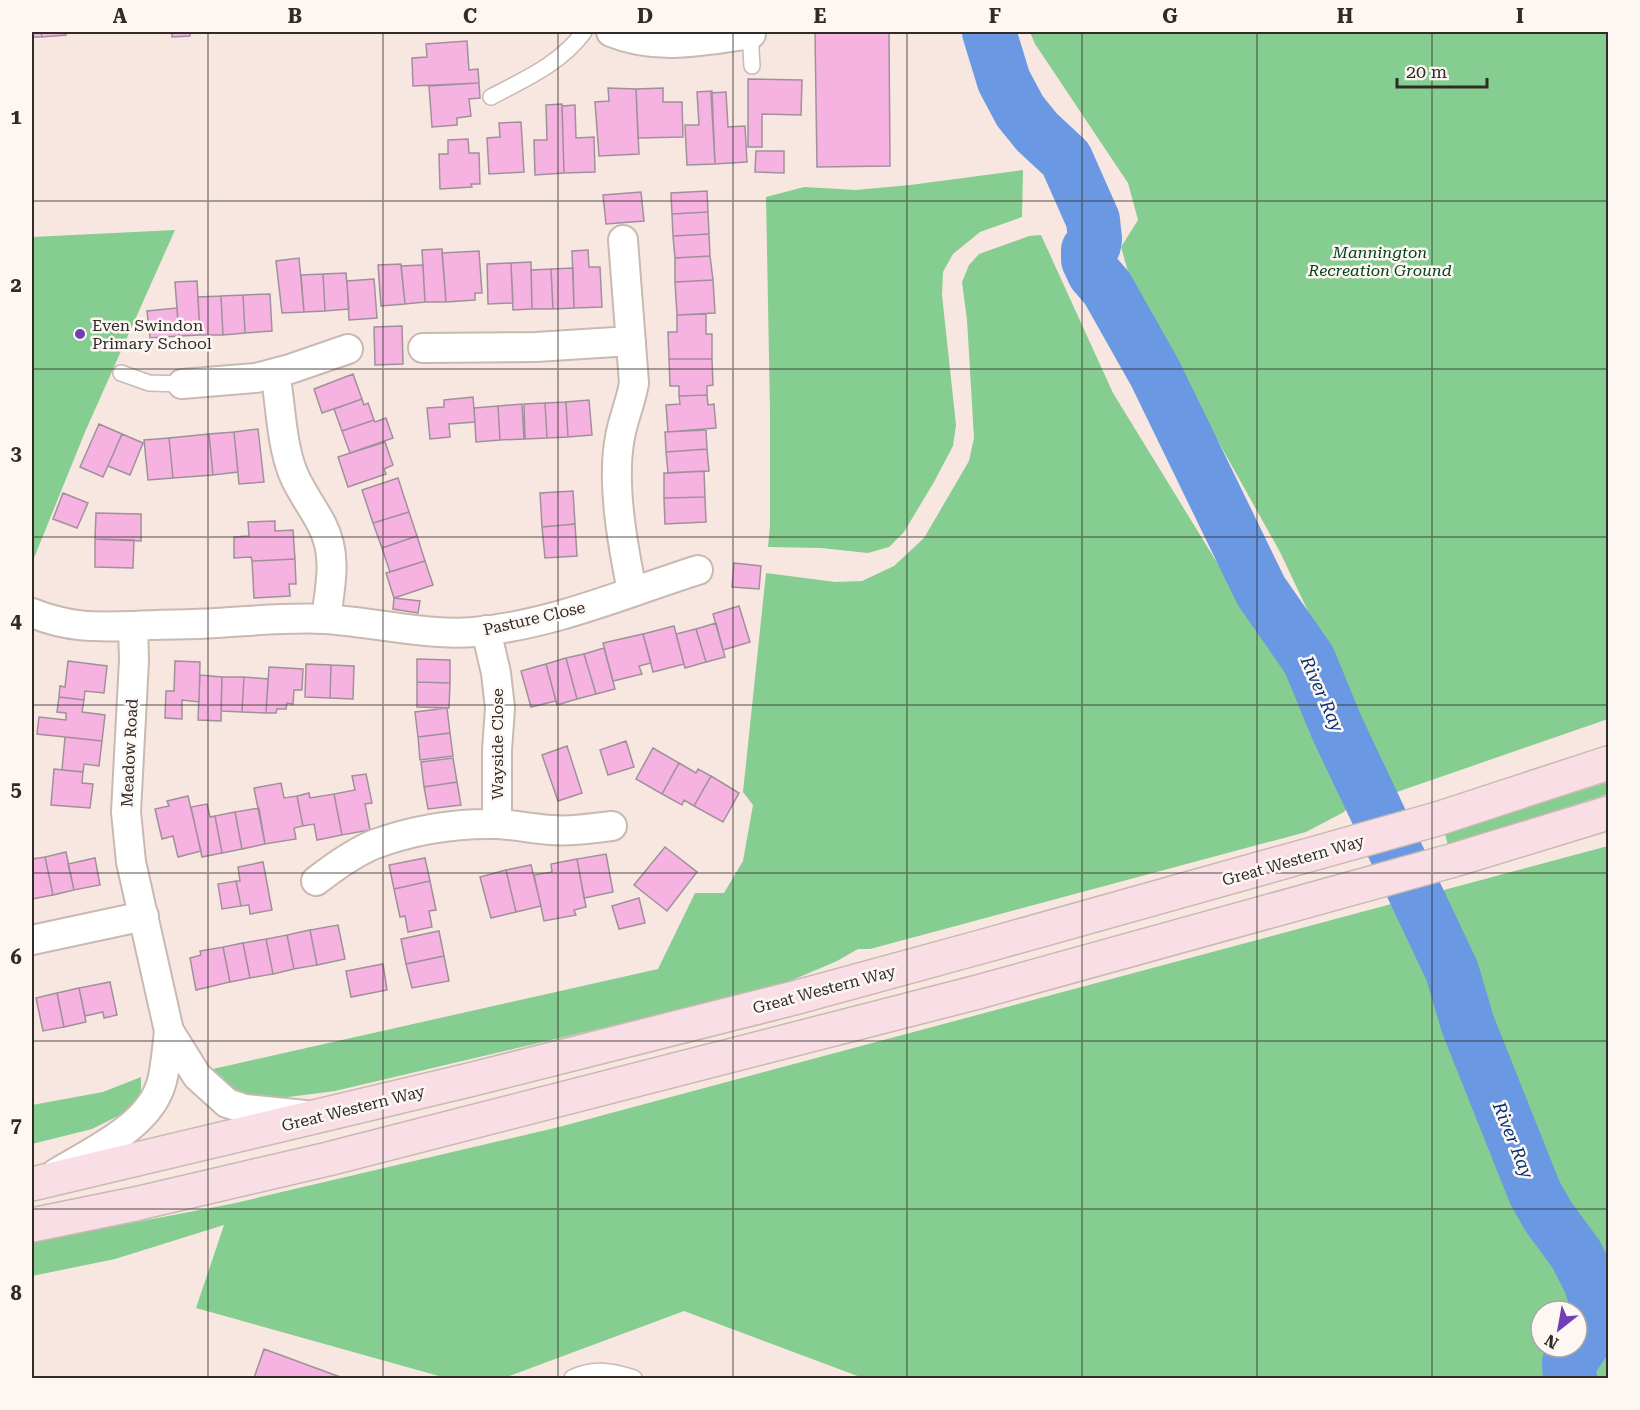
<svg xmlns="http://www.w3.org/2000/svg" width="1640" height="1410" viewBox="0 0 1640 1410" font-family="'Roboto Serif',serif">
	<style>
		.green { fill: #85cd90; fill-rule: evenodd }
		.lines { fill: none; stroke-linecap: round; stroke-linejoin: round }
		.river { stroke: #6a98e3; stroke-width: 54 }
		.building { fill: #f6b2e1; stroke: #9f919a; stroke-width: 1.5 }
		.service-casing { stroke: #c8b9b1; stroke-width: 18 }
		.minor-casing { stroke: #c8b9b1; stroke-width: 32 }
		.secondary-casing { stroke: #c8b9b1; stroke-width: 36 }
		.service { stroke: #fff; stroke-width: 15 }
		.minor { stroke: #fff; stroke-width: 28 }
		.secondary { stroke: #f9dfe5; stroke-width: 33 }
		.grid { fill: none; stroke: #312b28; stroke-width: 1.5; stroke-opacity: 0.55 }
		.poi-dot { fill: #723eb5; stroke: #fdf7f4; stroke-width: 2 }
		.labels { text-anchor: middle; stroke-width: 5; stroke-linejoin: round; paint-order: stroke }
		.park-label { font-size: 16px; font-style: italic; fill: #024016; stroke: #fdf7f4 }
		.poi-label { font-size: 16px; fill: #312b28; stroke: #fdf7f4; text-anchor: start }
		.street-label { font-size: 16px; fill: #312b28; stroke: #fdf7f4 }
		.water-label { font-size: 18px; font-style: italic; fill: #073072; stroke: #fdf7f4 }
		.neatline { fill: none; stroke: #312b28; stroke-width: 2 }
		.grid-label { font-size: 20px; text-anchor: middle; font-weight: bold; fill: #312b28 }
	</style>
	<rect width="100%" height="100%" fill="#f8e7e0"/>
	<path class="green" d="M1030,32h578v687l-214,74 -114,-241 -81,-145 -68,-125 -10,-35 17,-27 -10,-37 -93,-139z
		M1023,170l-1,47 -42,15 -27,22 -10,18 -1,23 14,130 -3,21 -19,36 -30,50 -15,15 -21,6 -47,-5 -53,-1 2,-22v-114l-4,-214 38,-10 52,3 54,-5z
		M175,230l-90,202 -53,131v-326z
		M1041,235l72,158 138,225 75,117 30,62 -12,15 -38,20 -436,117h-12l-21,12 -61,26 -441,104 -62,8 -35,-7 -25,-23 445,-100 37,-76h29l19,-32 10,-56 -10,-13 23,-219 69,9 27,-1 32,-15 30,-28 45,-77 5,-23 -7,-118 -5,-38 7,-17 10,-11 50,-18z
		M1608,782v12l-160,51 -3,-11z
		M1608,846v532h-745l-179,-67 -180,67h-58l-250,-70 28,-83 -109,34 -83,17v-34l199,-38 328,-77zM1541,1311h36v36h-36z
		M141,1077v17l-15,18 -34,17 -60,15v-39l71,-13z"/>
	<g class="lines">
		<path class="river" d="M989,32l15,49 16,30 17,21 29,27 27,61 2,19 -1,6 -6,5v10l6,13 13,15 48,85 106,218 48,69 28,68 115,243 16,54 67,168 13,23 28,38 14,28 10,31 -10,20 -21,30 1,15"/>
	</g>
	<path class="building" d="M32,32h9l1,5h-10z
		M41,32h24l1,3 -24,2z
		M172,32h18v4l-18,1z
		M815,32h74l1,134 -73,1z
		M467,41l2,29 9,-1 1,14 -66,3 -1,-28 15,-1 -1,-13z
		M748,79l54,1 -1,35 -39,-1v33h-14z
		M479,83l1,15 -11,1 2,17 -14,2v7l-25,2 -3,-41z
		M608,88l28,1 3,65 -40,2 -4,-54 14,-1z
		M663,88v14h19l1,35 -45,1 -2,-49z
		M712,91l3,73 -28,1 -2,-40h14l-2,-33z
		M726,92l2,35 17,-1 2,36 -32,2 -4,-71z
		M562,104l2,69 -29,2 -1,-35h13l-1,-35z
		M575,105l1,33 18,-1 1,35 -31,1 -2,-67z
		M521,122l3,50 -35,2 -2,-36 13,-1 -1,-14z
		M468,139l1,14h10l1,31h-9l1,3 -32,2 -1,-35h9v-14z
		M756,151h28v22l-29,-1z
		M707,191l1,21 -36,2 -1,-21z
		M641,192l3,29 -38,3 -3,-29z
		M708,212l1,22 -36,2 -1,-22z
		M709,234l1,22 -35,2 -2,-22z
		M442,249l4,53h-21l-3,-52z
		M588,250l1,17h11l2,40 -28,1 -2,-57z
		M479,251l3,42h-7v7l-29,2 -4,-49z
		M710,256l3,24 -38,2v-24z
		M299,258l5,54 -22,1 -6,-52z
		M531,262l1,47 -19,1 -2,-47z
		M511,263l2,40 -25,1 -1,-40z
		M401,264l4,40 -24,2 -3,-41z
		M423,265l2,37 -20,2 -4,-38z
		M573,268l1,40 -21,1 -2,-40z
		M551,269l2,40h-21l-1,-39z
		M346,273l3,36 -24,2 -2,-37z
		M323,274l2,37 -21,1 -3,-37z
		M374,279l3,39 -28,2 -2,-39z
		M713,280l2,33 -38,2 -2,-33z
		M197,281l3,54 -21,1 -4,-54z
		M270,294l2,37 -27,2 -2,-38z
		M243,295l2,38 -22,2 -2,-39z
		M221,296l2,39h-23l-2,-38z
		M177,308l2,28 -29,2 -3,-27z
		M706,314v20h6v25h-43l-1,-27h9v-17z
		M402,326l1,38 -28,1 -1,-38z
		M669,359h43l1,26 -6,1v9l-28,1v-10h-9z
		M353,374l9,25 -40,14 -8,-24z
		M707,395l1,10 6,-1 2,24 -48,4 -2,-27 14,-1 -1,-8z
		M473,397l2,25 -26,2 1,13 -20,2 -3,-31 17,-1v-7z
		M362,399l2,6 4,-2 6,17 -32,11 -8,-22z
		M589,400l3,35 -24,2 -2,-35z
		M566,402l2,35 -21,1 -2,-35z
		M545,403l2,35 -22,1 -1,-35z
		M522,404l2,35 -24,1 -2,-34z
		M498,406l2,34 -24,2 -2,-34z
		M386,418l7,20 -43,15 -8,-22 32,-11 1,2z
		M99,424l23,10 -19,43 -23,-10z
		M258,429l6,53 -25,2 -5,-52z
		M706,430l1,19 -41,3 -1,-20z
		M234,432l4,40 -25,3 -4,-41z
		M122,434l21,9 -13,32 -22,-9z
		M209,434l4,41 -40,3 -4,-40z
		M169,438l4,40 -25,2 -4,-40z
		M385,442l8,23 -9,4 2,5 -38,13 -10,-30z
		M707,449l2,22 -41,2 -2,-21z
		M704,471l1,26 -41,1v-25z
		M398,478l11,34 -36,11 -11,-33z
		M573,491l2,33 -33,3 -2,-34z
		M63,493l25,10 -11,25 -24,-9z
		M705,497l1,25 -41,2 -1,-26z
		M409,512l8,24 -35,12 -9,-25z
		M96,513l45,1v27l-46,-2z
		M275,521v10l18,-1 2,29 -43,2 -1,-4 -17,1v-21l15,-1 -1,-14z
		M575,524l2,32 -32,2 -3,-31z
		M417,536l8,25 -35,11 -8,-24z
		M95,539l39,1 -1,28 -38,-1z
		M295,559l1,25h-7l1,12 -36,2 -2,-37z
		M425,561l8,24 -39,13 -8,-25z
		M734,563l27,3 -2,23 -27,-2z
		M394,598l26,3 -2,12 -25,-4z
		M739,606l11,36 -27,8 -10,-36z
		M716,623l9,34 -19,5 -10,-33z
		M674,626l10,38 -31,8 -10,-38z
		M696,629l10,33 -21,6 -9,-34z
		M643,634l8,29 -12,3 3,8 -29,7 -10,-38z
		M604,648l11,41 -19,5 -12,-40z
		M584,654l12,40 -19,5 -11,-41z
		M566,658l11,41 -20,6 -11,-41z
		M417,659l33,1v23l-33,-1z
		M68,661l39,5 -3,27 -19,-2 -1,9 -25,-3 1,-11 5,1z
		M175,661l25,1 -1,40 -17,-2v19l-17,-1 1,-27h8z
		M306,664l25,1 -1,33 -25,-1z
		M546,664l10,37 -25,6 -10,-36z
		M331,665l23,1 -1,33 -23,-1z
		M269,667l34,2 -1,21h-8l-1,14 -6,-1 -1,6h-9l-1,4h-10z
		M200,675l22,2 -1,44 -23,-1z
		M222,677h22l-2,35 -21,-1z
		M244,677l24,2 -2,34 -24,-1z
		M417,682l33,1 -1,25 -32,-1z
		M59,697l25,3 -2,12 23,3 -3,26 -65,-7 2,-17 27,3v-7l-9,-1z
		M447,708l3,25 -32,4 -3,-25z
		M450,733l3,23 -33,4 -2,-23z
		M65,737l37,4 -3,25 -15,-2 -1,8 -21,-2z
		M626,741l8,26 -26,8 -8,-25z
		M567,746l15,47 -24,8 -16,-46z
		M653,748l26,15 -17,31 -26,-15z
		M453,758l4,24 -33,5 -3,-25z
		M679,763l17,10 2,-4 13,7 -17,30 -10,-6 -2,5 -20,-11z
		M54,769l29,3 -1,11 11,1 -3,24 -39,-3z
		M366,774l6,29 -7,1 5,26 -28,5 -8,-41 21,-4 -3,-14z
		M711,776l28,17 -16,29 -29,-16z
		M457,782l4,23 -33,4 -4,-22z
		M281,783l3,15 13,-2 6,30 -9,2 2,11 -31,5 -11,-56z
		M309,793l1,5 24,-4 8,41 -25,5 -3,-16 -11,2 -6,-30z
		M188,796l13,55 -23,6 -5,-21 -11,3 -7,-30 14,-3 -2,-5z
		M207,804l3,13 5,-1 7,37 -20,4 -11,-50z
		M259,808l6,36 -23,5 -7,-37z
		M235,812l7,37 -20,4 -7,-37z
		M665,847l32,25 -30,39 -33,-26z
		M66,852l8,38 -21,5 -8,-38z
		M606,854l7,38 -29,6 -7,-39z
		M45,857l8,38 -21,4v-40z
		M95,858l5,27 -26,5 -6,-26z
		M425,858l5,23 -36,8 -5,-24z
		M577,859l9,48 -12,3 2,5 -32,6 -10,-46 18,-3 -1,-8z
		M263,862l9,48 -22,4 -1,-9 -8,1 -5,-25h4l-2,-14z
		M531,865l10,41 -25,6 -10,-42z
		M506,870l10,42 -25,6 -11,-41z
		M236,881l5,25 -19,3 -4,-25z
		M430,881l6,29 -7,1 3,16 -24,5 -3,-16 -5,1 -6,-28z
		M639,898l6,25 -26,6 -7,-23z
		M338,925l7,34 -28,6 -7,-35z
		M310,930l7,35 -23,4 -7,-34z
		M439,931l5,25 -38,8 -5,-25z
		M287,935l7,34 -21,5 -7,-35z
		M266,939l7,35 -23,4 -7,-35z
		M243,943l7,35 -20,4 -7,-35z
		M223,947l7,35 -34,8 -6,-32 11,-3 -1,-4z
		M444,956l5,25 -37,7 -6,-24z
		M383,964l4,26 -36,7 -5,-26z
		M110,982l7,33 -13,3 -1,-6 -18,4 -6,-28z
		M79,988l7,34 -22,5 -7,-34z
		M57,993l7,34 -21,4 -7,-33z
		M264,1349l79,29h-89z"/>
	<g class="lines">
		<g class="service-casing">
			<path id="service" d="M750,32l2,34
				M491,97c34,-18 69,-33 93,-65
				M121,373l28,10 33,1
				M572,1378c21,-11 40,-7 62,0"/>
		</g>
		<g class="minor-casing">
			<path id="minor" d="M611,32c46,19 92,9 140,2
				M623,240l11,143c-3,19 -11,36 -14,54 -9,46 3,109 12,154
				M423,348l113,-1 95,-6
				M275,373c6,32 6,70 18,100 7,18 20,34 29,52 16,31 8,61 4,94
				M182,384l74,-6 34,-9 58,-20
				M32,613c38,15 62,14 102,13 27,-2 55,-1 82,-3 36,-2 72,-6 109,-4 47,3 104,17 149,13 78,-7 151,-39 224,-62
				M133,626l1,34 -8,152 5,50 38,169 28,45 30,27 18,6 60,6
				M486,630l10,43 4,35 -3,42v74
				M316,881c18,-14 37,-28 59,-37 38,-14 81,-21 122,-20 19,1 37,5 55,6 20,2 40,-2 60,-4
				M32,940l112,-24
				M55,1174c37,-23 96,-48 107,-93 4,-16 5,-34 7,-50"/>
		</g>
		<g class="secondary-casing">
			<path id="secondary" d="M32,1184l433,-103 329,-83 190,-52 453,-127 171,-56
				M32,1225l103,-21 193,-45 650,-167 476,-132 154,-47"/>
		</g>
		<use href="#service" class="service"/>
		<use href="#minor" class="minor"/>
		<use href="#secondary" class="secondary"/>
	</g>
	<path class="grid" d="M208,32v1346M383,32v1346M558,32v1346M733,32v1346M907,32v1346M1082,32v1346M1257,32v1346M1432,32v1346M32,201h1576M32,369h1576M32,537h1576M32,705h1576M32,873h1576M32,1041h1576M32,1209h1576"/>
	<circle class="poi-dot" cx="80" cy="334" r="6"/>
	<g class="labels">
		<g class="park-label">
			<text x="1380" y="258">Mannington<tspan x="1380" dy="18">Recreation Ground</tspan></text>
		</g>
		<g class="poi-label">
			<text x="92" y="331">Even Swindon<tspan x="92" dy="18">Primary School</tspan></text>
		</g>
		<g class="street-label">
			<text transform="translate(534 618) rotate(-13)" y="6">Pasture Close</text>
			<text transform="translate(497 744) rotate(-90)" y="6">Wayside Close</text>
			<text transform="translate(129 753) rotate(-87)" y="6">Meadow Road</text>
			<text transform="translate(1293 860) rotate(-16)" y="6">Great Western Way</text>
			<text transform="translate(824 989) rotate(-15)" y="6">Great Western Way</text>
			<text transform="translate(353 1108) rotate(-14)" y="6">Great Western Way</text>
		</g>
		<g class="water-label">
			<text transform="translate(1322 694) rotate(66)" y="6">River Ray</text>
			<text transform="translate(1513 1140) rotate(68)" y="6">River Ray</text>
		</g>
	</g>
	<rect width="1640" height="1410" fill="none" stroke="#fdf7f4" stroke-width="66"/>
	<g transform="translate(1559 1329) rotate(211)"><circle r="28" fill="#fdf7f4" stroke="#aba5a2" stroke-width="1.5"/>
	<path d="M0-4.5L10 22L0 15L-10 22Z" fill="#723eb5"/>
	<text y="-9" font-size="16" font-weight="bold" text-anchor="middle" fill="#312b28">N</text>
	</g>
	<path d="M1397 78v9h90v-9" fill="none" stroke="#312b28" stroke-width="3"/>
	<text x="1406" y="78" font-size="18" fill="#312b28" stroke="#fdf7f4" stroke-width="4.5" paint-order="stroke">20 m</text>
	<rect x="33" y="33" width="1574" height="1344" class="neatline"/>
	<g class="grid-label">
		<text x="120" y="23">A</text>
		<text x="295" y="23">B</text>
		<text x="470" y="23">C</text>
		<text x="645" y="23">D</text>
		<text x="820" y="23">E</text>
		<text x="995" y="23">F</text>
		<text x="1170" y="23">G</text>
		<text x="1345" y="23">H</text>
		<text x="1520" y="23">I</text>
		<text x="16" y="124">1</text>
		<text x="16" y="292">2</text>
		<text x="16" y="460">3</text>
		<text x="16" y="628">4</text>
		<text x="16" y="796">5</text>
		<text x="16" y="964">6</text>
		<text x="16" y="1132">7</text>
		<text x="16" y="1300">8</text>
	</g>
</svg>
